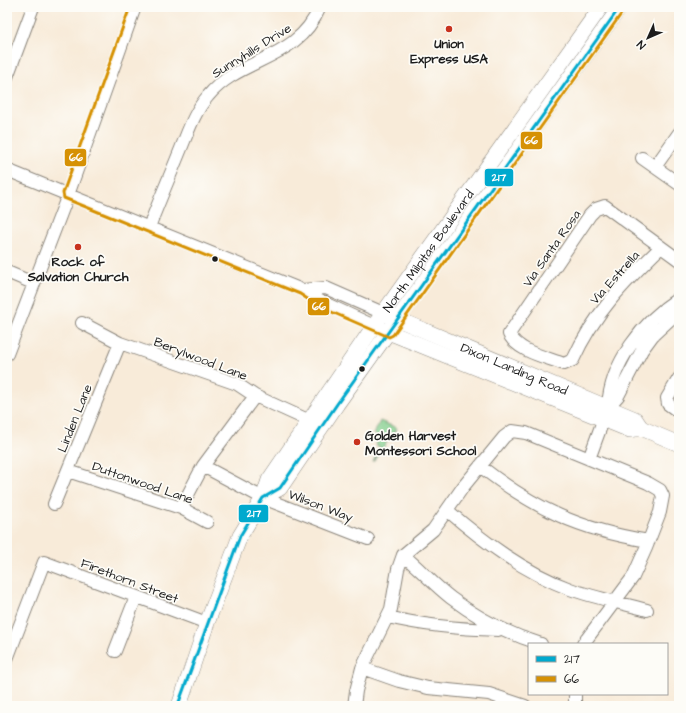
<svg xmlns="http://www.w3.org/2000/svg" width="686" height="713" viewBox="0 0 686 713" font-family="'Architects Daughter',sans-serif">
	<style>
		.green { fill: #82ce8c; stroke: #4f7554 }
		.lines { fill: none; stroke-linecap: round; stroke-linejoin: round }
		.minor-casing { stroke: #8a847a; stroke-width: 14 }
		.major-casing { stroke: #8a847a; stroke-width: 16 }
		.minor { stroke: #fff; stroke-width: 12 }
		.major { stroke: #fff; stroke-width: 15 }
		.bus-1-casing { stroke: #fdfcf7; stroke-width: 6 }
		.bus-2-casing { stroke: #fdfcf7; stroke-width: 6 }
		.bus-1 { stroke: #00a9ce; stroke-width: 3 }
		.bus-2 { stroke: #d69104; stroke-width: 3 }
		.poi-dot { fill: #c8321e; stroke: #fdfcf7; stroke-width: 1.5 }
		.bus-dot { fill: #1c1c1c; stroke: #fdfcf7; stroke-width: 1.5 }
		.labels { text-anchor: middle; stroke-width: 3.5; stroke-linejoin: round; paint-order: stroke }
		.poi-label { font-size: 13px; font-weight: bold; fill: #1c1c1c; stroke: #fdfcf7 }
		.street-label { font-size: 13px; fill: #1c1c1c; stroke: #fdfcf7 }
		.line-badge { stroke: #fdfcf7; stroke-width: 1.5 }
		.badge-label { font-size: 11px; text-anchor: middle; font-weight: bold; fill: #fff }
	</style>
	<rect width="100%" height="100%" fill="#fdfcf7"/>
	<filter id="ink" filterUnits="userSpaceOnUse"><feTurbulence type="fractalNoise" baseFrequency=".025" numOctaves="2"/><feDisplacementMap in="SourceGraphic" scale="8" xChannelSelector="R" yChannelSelector="G"/><feConvolveMatrix kernelMatrix="1 2 1 2 8 2 1 2 1" color-interpolation-filters="sRGB"/></filter>
	<filter id="wash" filterUnits="userSpaceOnUse"><feTurbulence type="fractalNoise" baseFrequency=".012" numOctaves="4" result="noise"/><feDisplacementMap in="SourceGraphic" scale="16" xChannelSelector="R" yChannelSelector="G"/><feGaussianBlur stdDeviation="0.9" result="paint"/><feColorMatrix in="noise" values="0 0 0 0 0 0 0 0 0 0 0 0 0 0 0 0 0 1.4 0 .05"/><feComposite in="paint" operator="in"/></filter>
	<g filter="url(#wash)">
		<rect width="100%" height="100%" fill="#f8ebd9"/>
		<path class="green" d="M380,421l17,7 -24,34 7,-15 -4,-2 3,-8 -5,-3z"/>
	</g>
	<g filter="url(#ink)">
		<g class="lines">
			<g class="minor-casing">
				<path id="minor" d="M7,77l26,-70
					M642,158l37,26
					M655,167l24,-34
					M7,170l295,120 18,11 54,25
					M149,227c10,-26 21,-51 31,-76 8,-19 14,-39 28,-55 33,-40 89,-34 112,-89
					M661,247c-36,35 -67,66 -88,113l-9,4c-18,-7 -46,-12 -55,-30l81,-119 6,-6 9,-3 74,54
					M7,272l26,11
					M302,290l24,-2 57,25
					M82,323l38,20 117,41 18,12 55,25
					M7,354l61,-159 67,-188
					M679,378l-12,20 1,6 11,8
					M608,407c2,-43 35,-86 71,-109
					M589,459l19,-52 10,-11 24,-46 11,-15 26,-24
					M203,466l60,32 105,41
					M480,466c55,43 100,64 169,75
					M68,471l113,37 26,14
					M54,504l66,-161
					M181,508l22,-42 52,-70
					M447,510c37,32 77,62 123,79 25,9 52,14 77,21
					M403,555c16,13 31,30 48,43 28,21 57,36 90,46
					M388,617c37,9 73,12 110,13
					M115,651l21,-54
					M7,659l37,-97 163,61
					M362,668l37,13 29,7 61,6 36,12
					M354,706l2,-15 6,-23 29,-59 7,-40 5,-14 30,-25 30,-43 41,-50 8,-6 14,2 122,50 12,7 3,6 -3,16 -14,36 -13,29 -50,67
					M575,706v-12"/>
			</g>
			<g class="major-casing">
				<g id="major">
					<path id="s1" d="M390,316l245,103 6,9"/>
					<path d="M381,329l249,101 11,-2 38,16"/>
					<path d="M263,498l17,-10 57,-84 283,-397"/>
					<path id="s2" d="M179,706l28,-83 33,-87 23,-38 6,-18 105,-154 227,-319"/>
				</g>
			</g>
			<use href="#minor" class="minor"/>
			<use href="#major" class="major"/>
			<g class="bus-1-casing">
				<path id="bus-1" d="M175,706l4,-4 61,-166 23,-38 17,-10 57,-84 283,-397"/>
			</g>
			<g class="bus-2-casing">
				<path id="bus-2" d="M130,7l-67,186 1,5 236,96 18,12 71,31 4,-2 231,-325"/>
			</g>
			<use href="#bus-1" class="bus-1"/>
			<use href="#bus-2" class="bus-2"/>
		</g>
	</g>
	<g class="poi-dot">
		<circle cx="449" cy="29" r="4"/>
		<circle cx="78" cy="247" r="4"/>
		<circle cx="357" cy="442" r="4"/>
	</g>
	<g class="bus-dot">
		<circle cx="215" cy="259" r="3.5"/>
		<circle cx="362" cy="369" r="3.5"/>
	</g>
	<g class="labels">
		<g class="poi-label">
			<text x="449" y="48">Union<tspan x="449" dy="15">Express USA</tspan></text>
			<text x="78" y="266">Rock of<tspan x="78" dy="15">Salvation Church</tspan></text>
			<text x="365" y="440" text-anchor="start">Golden Harvest<tspan x="365" dy="15">Montessori School</tspan></text>
		</g>
		<g class="street-label">
			<text transform="translate(251 50) rotate(-32)" y="5">Sunnyhills Drive</text>
			<text transform="translate(551 248) rotate(-55)" y="5">Via Santa Rosa</text>
			<text dy="5" stroke="none"><textPath href="#s2" startOffset="523">North Milpitas Boulevard</textPath></text>
			<text transform="translate(614 277) rotate(-48)" y="5">Via Estrella</text>
			<text transform="translate(201 358) rotate(21)" y="5">Berylwood Lane</text>
			<text dy="5" stroke="none"><textPath href="#s1" startOffset="135">Dixon Landing Road</textPath></text>
			<text transform="translate(74 418) rotate(-68)" y="5">Linden Lane</text>
			<text transform="translate(143 482) rotate(19)" y="5">Duttonwood Lane</text>
			<text transform="translate(321 505) rotate(21)" y="5">Wilson Way</text>
			<text transform="translate(130 580) rotate(21)" y="5">Firethorn Street</text>
		</g>
	</g>
	<g class="line-badge">
		<rect x="520" y="131" width="23" height="19" rx="4" fill="#d69104"/>
		<rect x="64" y="148" width="23" height="19" rx="4" fill="#d69104"/>
		<rect x="484" y="168" width="30" height="19" rx="4" fill="#00a9ce"/>
		<rect x="307" y="297" width="23" height="19" rx="4" fill="#d69104"/>
		<rect x="238" y="504" width="31" height="19" rx="4" fill="#00a9ce"/>
	</g>
	<g class="badge-label">
		<text x="531" y="144">66</text>
		<text x="76" y="161">66</text>
		<text x="499" y="181">217</text>
		<text x="319" y="310">66</text>
		<text x="254" y="517">217</text>
	</g>
	<rect width="686" height="713" fill="none" stroke="#fdfcf7" stroke-width="24"/>
	<rect x="528" y="643" width="140" height="52" fill="#fdfcf7" stroke="#a3a29f"/>
	<rect x="536" y="656" width="20" height="6" fill="#00a9ce" stroke="#a3a29f"/>
	<text x="564" y="663" font-size="12" fill="#1c1c1c">217</text>
	<rect x="536" y="676" width="20" height="6" fill="#d69104" stroke="#a3a29f"/>
	<text x="564" y="683" font-size="12" fill="#1c1c1c">66</text>
	<g transform="translate(648 38) rotate(225)" stroke="#fdfcf7" stroke-width="3" paint-order="stroke">
	<path d="M0-3L7 15L0 10L-7 15Z" fill="#1c1c1c"/>
	<text y="-6" font-size="11" font-weight="bold" text-anchor="middle" fill="#1c1c1c">N</text>
	</g>
</svg>
